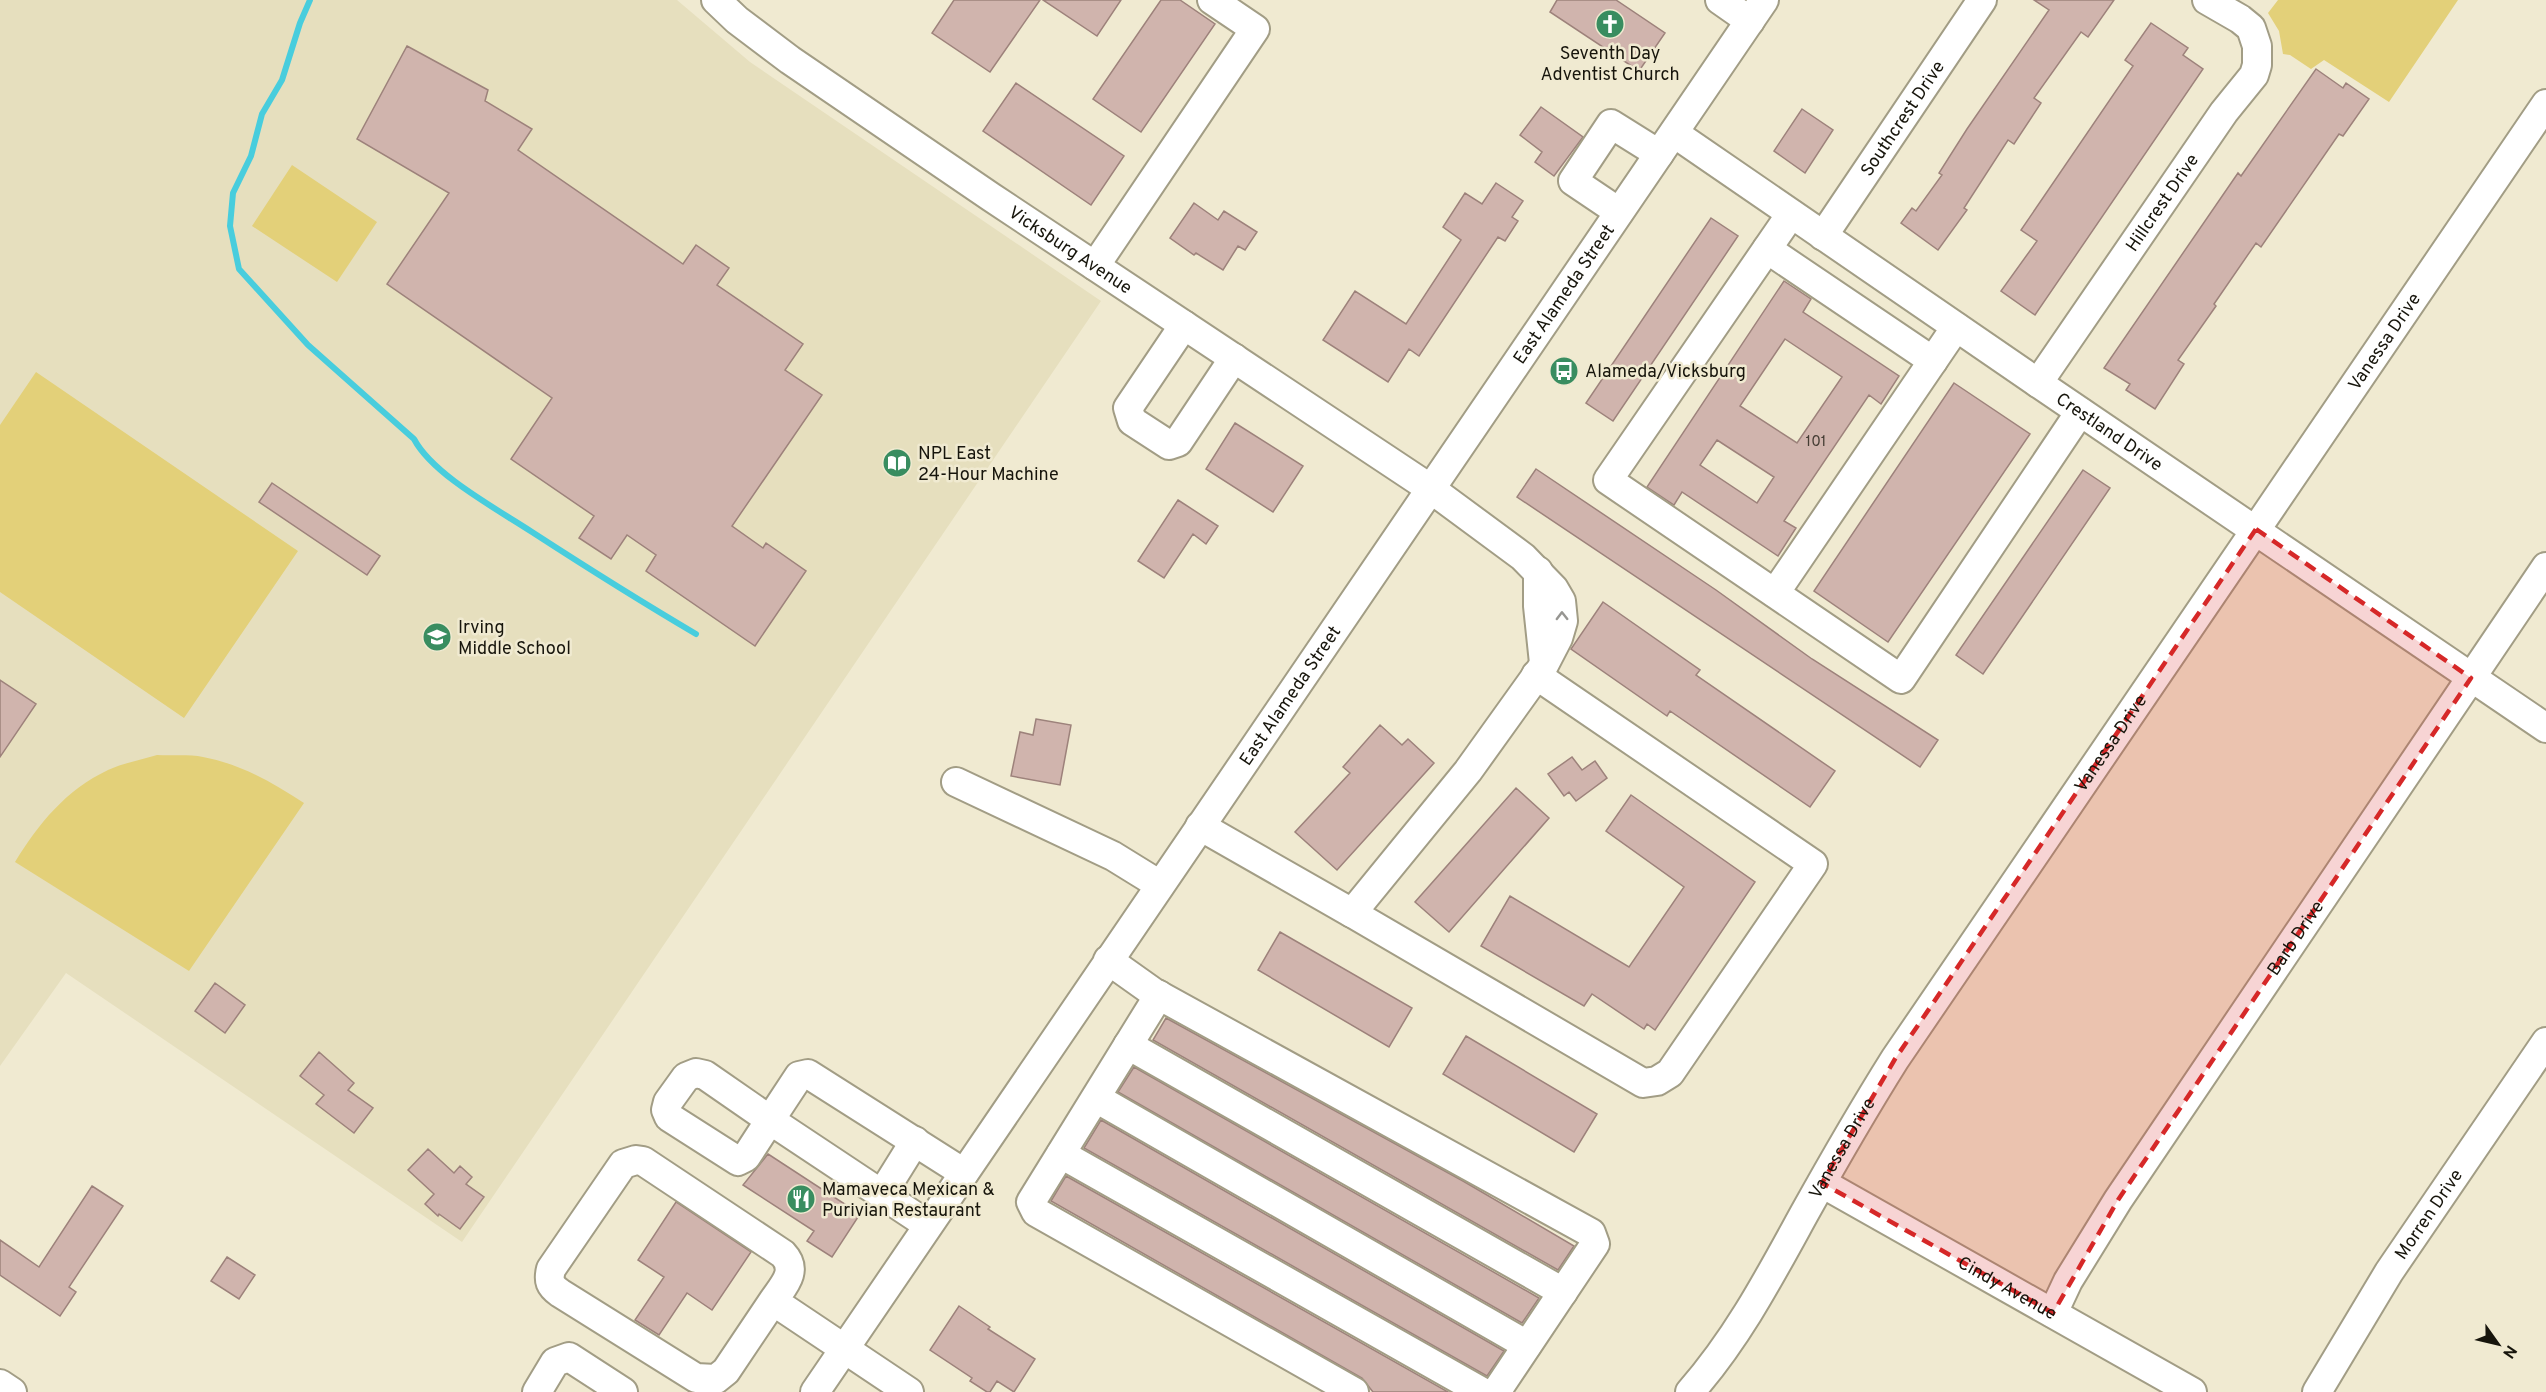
<svg xmlns="http://www.w3.org/2000/svg" width="2546" height="1392" viewBox="0 0 2546 1392" font-family="Overpass,sans-serif">
	<style>
		.built { fill: #e6dfbe }
		.green { fill: #e3d079 }
		.lines { fill: none; stroke-linecap: round; stroke-linejoin: round }
		.stream { stroke: #48cddd; stroke-width: 6 }
		.building { fill: #d0b4ad; stroke: #9d827b; stroke-width: 1.5; fill-rule: evenodd }
		.minor-casing { stroke: #a29d85; stroke-width: 32 }
		.minor { stroke: #fff; stroke-width: 28 }
		.oneway { stroke: #979692 }
		.marked { fill: #d62828; fill-opacity: 0.2; stroke: #d62828; stroke-width: 4.5; stroke-dasharray: 12 8; stroke-linejoin: round }
		.labels { text-anchor: middle; stroke-width: 5; stroke-linejoin: round; paint-order: stroke }
		.number-label { font-size: 15px; fill: #453d34 }
		.poi-label { font-size: 18px; fill: #17150c; stroke: #f0ead1; text-anchor: start }
		.street-label { font-size: 18px; fill: #17150c; stroke: #f0ead1 }
	</style>
	<rect width="100%" height="100%" fill="#f0ead1"/>
	<path class="built" d="M0,0h677l73,62 351,239 -639,941 -396,-269 -66,93z"/>
	<path class="green" d="M2278,0h180l-69,102 -65,-42 -13,9 -21,-14 -7,-1 -4,-23 -11,-18z
		M292,165l85,57 -40,60 -85,-56z
		M36,372l262,179 -114,167 -184,-126v-167z
		M157,755c15,1 32,-1 46,2 38,7 70,26 101,46l-115,168 -174,-109c24,-39 51,-72 93,-92 15,-7 33,-10 49,-15z"/>
	<g class="lines">
		<path class="stream" d="M310,0l-10,23 -18,57 -20,34 -11,42 -18,37 -3,33 9,43 69,76 106,94c19,36 83,70 118,93 54,35 108,69 164,102"/>
	</g>
	<path class="building" d="M954,0h86l-50,72 -58,-39z
		M1043,0h78l-24,36z
		M1161,0h19l35,24 -74,108 -48,-33z
		M1557,0h59l49,33 -26,38 -89,-59z
		M2034,0h80l-26,37 -7,-5 -47,66 7,5 -27,41 -6,-4 -44,68 3,2 -29,40 -37,-27 11,-15 4,3 26,-36 -3,-2 28,-44 82,-119z
		M2151,23l37,25 -5,7 20,14 -168,246 -34,-24 36,-50 -16,-11 112,-164 -8,-6z
		M407,46l81,44 -3,11 47,28 -14,21 165,114 13,-19 33,23 -12,17 86,59 -18,26 37,25 -90,131 31,22 3,-5 40,28 -51,75 -109,-75 10,-16 -29,-20 -16,24 -32,-21 15,-22 -83,-57 41,-61 -165,-114 62,-91 -92,-54z
		M2316,69l27,19 3,-5 23,16 -26,37 -4,-2 -78,113 -5,-4 -42,61 2,2 -38,54 6,4 -29,45 -29,-19 4,-6 -26,-16 134,-195 3,3z
		M1016,83l108,73 -33,49 -108,-74z
		M1541,107l42,30 -29,39 -19,-14 7,-10 -22,-17z
		M1802,109l31,21 -28,43 -31,-22z
		M1496,183l27,18 -11,16 6,4 -13,20 -7,-4 -79,119 -10,-7 -21,33 -65,-42 32,-49 51,33 55,-84 -18,-13 22,-34 17,11z
		M1194,203l24,17 6,-9 33,21 -12,18 -7,-4 -15,24 -27,-17 -2,2 -24,-17z
		M1711,218l27,18 -125,185 -27,-18z
		M1784,281l27,18 -8,13 96,64 -18,28 -12,-9 -85,126 12,7 -18,28 -96,-64 -8,13 -27,-18zM1785,339l57,38 -45,66 -57,-37zM1717,440l57,37 -17,26 -57,-38z
		M1954,383l76,51 -142,208 -74,-51z
		M1235,423l68,43 -30,46 -67,-43z
		M1536,469l180,121 96,69 126,81 -18,27 -403,-270z
		M2083,470l27,18 -127,186 -27,-19z
		M272,483l108,73 -13,19 -108,-73z
		M1178,500l40,26 -12,18 -13,-10 -29,44 -26,-17z
		M1603,602l97,68 -4,5 139,96 -25,36 -140,-96 -3,5 -96,-67z
		M0,680l36,24 -36,53z
		M1036,719l35,6 -11,60 -49,-9 9,-44 13,3z
		M1380,725l22,20 6,-6 26,24 -97,107 -42,-38 55,-59 -7,-6z
		M1572,757l10,13 13,-9 12,17 -31,23 -7,-9 -5,4 -16,-22z
		M1516,788l33,30 -100,114 -34,-30z
		M1631,795l124,87 -100,148 -8,-6 -3,5 -52,-35 -8,12 -103,-60 29,-50 119,71 55,-80 -78,-56z
		M1280,932l132,76 -23,39 -131,-77z
		M215,983l30,22 -20,28 -30,-22z
		M1166,1018l297,163 111,65 -16,24 -405,-230z
		M1466,1036l131,78 -23,38 -131,-78z
		M319,1052l35,31 -6,7 25,18 -19,25 -38,-29 8,-9 -24,-19z
		M1134,1067l405,231 -17,25 -404,-231z
		M1101,1120l403,231 -17,25 -403,-228z
		M428,1149l26,24 6,-7 12,11 -6,7 18,13 -24,32 -21,-15 -1,2 -13,-12 9,-10 -26,-24z
		M768,1154l92,60 -28,43 -25,-16 7,-10 -71,-46z
		M1066,1176l382,216h-75l-11,-14 -311,-177z
		M92,1186l31,20 -54,81 7,5 -16,24 -60,-41v-35l39,27z
		M676,1202l75,50 -39,58 -25,-17 -28,42 -24,-15 29,-43 -26,-17z
		M227,1257l28,18 -16,24 -28,-18z
		M959,1306l31,21 -2,2 47,30 -21,33 -17,-11 -7,11h-3l-17,-11 2,-3 -42,-28z"/>
	<g class="lines">
		<g class="minor-casing">
			<g id="minor">
				<path id="s1" d="M716,0l21,20 53,40 201,137 440,292 92,68 31,32 7,12 2,20 -5,17 -14,27 -76,106 -116,142 -152,-87"/>
				<path d="M1720,0l30,21"/>
				<path id="s2" d="M1674,133l364,250 508,345"/>
				<path d="M1619,212l-46,-31 38,-57 48,30"/>
				<path d="M1791,214l-183,266 293,199 179,-267"/>
				<path id="s3" d="M1823,236l159,-236"/>
				<path d="M1767,249l166,112"/>
				<path d="M1095,266l160,-237 -43,-29"/>
				<path d="M1184,325l-56,83 4,13 37,24 9,-3 56,-84"/>
				<path id="s4" d="M2038,383l186,-271 30,-37 3,-10v-19l-6,-18 -11,-9 -33,-19"/>
				<path d="M1538,571v35l6,57"/>
				<path d="M1775,593l181,-266"/>
				<path d="M956,782l157,74 47,29"/>
				<path d="M1352,913l291,170 14,-2 13,-8 143,-209 -277,-189"/>
				<path d="M1108,960l45,32 438,241 4,11 -99,148"/>
				<path d="M1159,995l-128,207 5,10 318,180"/>
				<path d="M1128,1045l435,247"/>
				<path d="M1096,1098l431,247"/>
				<path d="M1061,1154l421,238"/>
				<path id="s5" d="M1822,1183l370,209"/>
				<path d="M882,1194l33,-53"/>
				<path d="M928,1225l-158,-105 -24,37 -8,4 -69,-44 -3,-7 2,-8 18,-25 10,-4 9,2 65,45 29,-44 9,-2 156,99"/>
				<path d="M773,1301c10,-15 26,-30 10,-47l-140,-93 -7,-1 -13,4 -72,105c-3,12 -1,17 9,24l136,85 20,1 10,-8 47,-70 136,91"/>
				<path id="s6" d="M2053,1313l15,-32 50,-81 428,-633"/>
				<path d="M0,1384l12,8"/>
				<path d="M537,1392l18,-30 14,-5 54,35"/>
				<path id="s7" d="M815,1392l949,-1392"/>
				<path id="s8" d="M1690,1392c47,-53 80,-116 114,-178 29,-52 59,-104 91,-155l651,-955"/>
				<path id="s9" d="M2317,1392l72,-120 157,-230"/>
			</g>
		</g>
		<use href="#minor" class="minor"/>
	</g>
	<defs><path id="oneway-chevron" d="M-2-3.5L2.5 0L-2 3.5" fill="none" stroke-width="1.6" stroke-linecap="round" stroke-linejoin="round" transform="scale(1.5)"/></defs>
	<use class="oneway" href="#oneway-chevron" transform="translate(1562 616) rotate(-91)"/>
	<path class="marked" d="M2256,529l215,149 -353,522 -65,113 -231,-130 73,-124z"/>
	<defs>
		<g id="church-disc" transform="scale(1.5)"><circle r="9.5" fill="#398d60" stroke="#f0ead1"/><path d="M-1.2-6h2.4v3.5h3.3v2.4h-3.3V6h-2.4V-.1h-3.3v-2.4h3.3Z" fill="#fff"/></g>
		<g id="bus-disc" transform="scale(1.5)"><circle r="9.5" fill="#398d60" stroke="#f0ead1"/><path d="M-5-6H5V4H4V6H2V4H-2V6H-4V4H-5ZM-3.5-4V0h7V-4ZM-3.5 1.2v1.5H-2V1.2ZM2 1.2v1.5H3.5V1.2Z" fill="#fff"/></g>
		<g id="library-disc" transform="scale(1.5)"><circle r="9.5" fill="#398d60" stroke="#f0ead1"/><path d="M-6-4Q-3-5.5-.7-3.5V5Q-3 3-6 4ZM6-4Q3-5.5 .7-3.5V5Q3 3 6 4Z" fill="#fff"/></g>
		<g id="school-disc" transform="scale(1.5)"><circle r="9.5" fill="#398d60" stroke="#f0ead1"/><path d="M0-5L7-2L0 1L-7-2ZM-4 1L0 2.5L4 1V4Q0 6-4 4Z" fill="#fff"/></g>
		<g id="restaurant-disc" transform="scale(1.5)"><circle r="9.5" fill="#398d60" stroke="#f0ead1"/><path d="M-5-6h1v4h1v-4h1v4h1v-4h1v5L-1.5 .5V6h-2V.5L-5-1ZM5-6V6H3V1.5H1.5Q1.5-4 5-6Z" fill="#fff"/></g>
	</defs>
	<g fill-rule="evenodd">
		<use href="#church-disc" x="1610" y="24"/>
		<use href="#bus-disc" x="1564" y="371"/>
		<use href="#library-disc" x="897" y="463"/>
		<use href="#school-disc" x="437" y="637"/>
		<use href="#restaurant-disc" x="801" y="1199"/>
	</g>
	<g class="labels">
		<g class="number-label">
			<text x="1816" y="446">101</text>
		</g>
		<g class="poi-label">
			<text x="1610" y="59" text-anchor="middle">Seventh Day<tspan x="1610" dy="21">Adventist Church</tspan></text>
			<text x="1585" y="377">Alameda/Vicksburg</text>
			<text x="918" y="459">NPL East<tspan x="918" dy="21">24-Hour Machine</tspan></text>
			<text x="458" y="633">Irving<tspan x="458" dy="21">Middle School</tspan></text>
			<text x="822" y="1195">Mamaveca Mexican &amp;<tspan x="822" dy="21">Purivian Restaurant</tspan></text>
		</g>
		<g class="street-label">
			<text dy="6" stroke="none"><textPath href="#s3" startOffset="142">Southcrest Drive</textPath></text>
			<text dy="6" stroke="none"><textPath href="#s4" startOffset="219">Hillcrest Drive</textPath></text>
			<text dy="6" stroke="none"><textPath href="#s1" startOffset="434">Vicksburg Avenue</textPath></text>
			<text dy="6" stroke="none"><textPath href="#s7" startOffset="1329">East Alameda Street</textPath></text>
			<text dy="6" stroke="none"><textPath href="#s8" startOffset="1260">Vanessa Drive</textPath></text>
			<text dy="6" stroke="none"><textPath href="#s2" startOffset="528">Crestland Drive</textPath></text>
			<text dy="6" stroke="none"><textPath href="#s7" startOffset="843">East Alameda Street</textPath></text>
			<text dy="6" stroke="none"><textPath href="#s8" startOffset="774">Vanessa Drive</textPath></text>
			<text dy="6" stroke="none"><textPath href="#s6" startOffset="447">Barb Drive</textPath></text>
			<text dy="6" stroke="none"><textPath href="#s8" startOffset="288">Vanessa Drive</textPath></text>
			<text dy="6" stroke="none"><textPath href="#s9" startOffset="210">Morren Drive</textPath></text>
			<text dy="6" stroke="none"><textPath href="#s5" startOffset="213">Cindy Avenue</textPath></text>
		</g>
	</g>
	<g transform="translate(2498 1344) rotate(124)" stroke="#f0ead1" stroke-width="4.5" paint-order="stroke">
	<path d="M0-4.5L10 22L0 15L-10 22Z" fill="#17150c"/>
	<text y="-9" font-size="16" font-weight="bold" text-anchor="middle" fill="#17150c">N</text>
	</g>
</svg>
